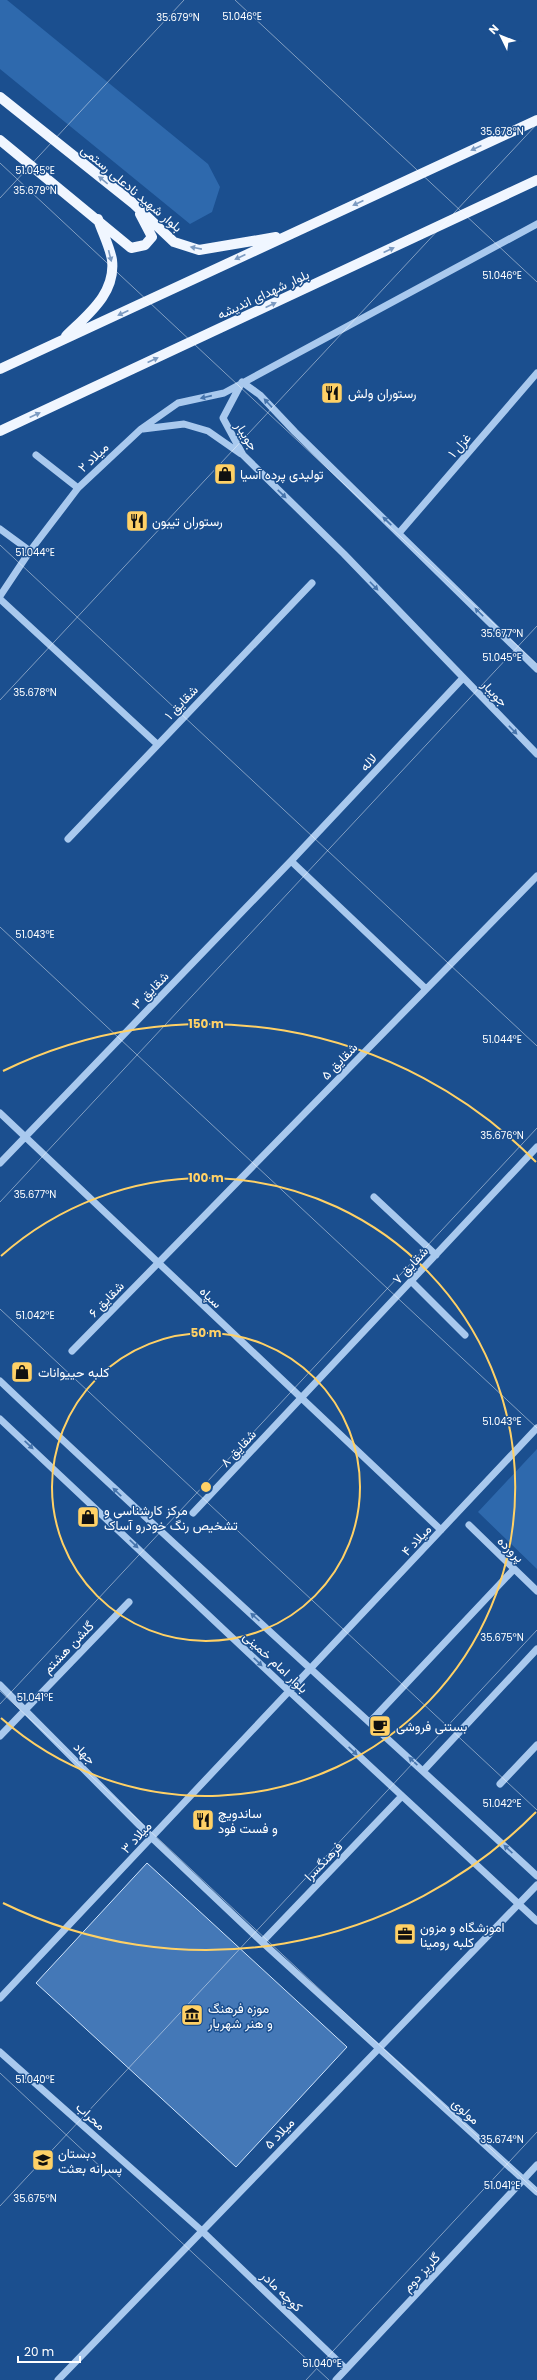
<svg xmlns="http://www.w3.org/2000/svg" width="537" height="2380" viewBox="0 0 537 2380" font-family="Poppins,Vazirmatn,sans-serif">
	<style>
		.green { fill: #2e69ad }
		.building { fill: #4478b7; stroke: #cfe3fa }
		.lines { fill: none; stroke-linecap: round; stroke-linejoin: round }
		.minor { stroke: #a9c9ee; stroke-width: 7 }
		.major { stroke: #f0f6ff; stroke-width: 10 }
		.oneway { fill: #7b9ac1 }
		.oneway2 { fill: #4674ac }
		.ticks { fill: none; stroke: #fff; stroke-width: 1; stroke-opacity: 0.45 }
		.ring { fill: none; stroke: #ffd166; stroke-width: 2 }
		.labels { text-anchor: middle; stroke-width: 3; stroke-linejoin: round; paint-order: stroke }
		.street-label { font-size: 13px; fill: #fff; stroke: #1b4f8f }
		.poi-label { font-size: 13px; fill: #fff; stroke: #1b4f8f; text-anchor: start }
		.ticks-label { font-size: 10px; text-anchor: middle; fill: #fff; stroke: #1b4f8f; stroke-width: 3; stroke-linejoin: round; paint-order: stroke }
		.centre { fill: #ffd166; stroke: #1b4f8f; stroke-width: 2 }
		.ring-label { font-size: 12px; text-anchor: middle; font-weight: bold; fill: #ffd166; stroke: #1b4f8f; stroke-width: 3; stroke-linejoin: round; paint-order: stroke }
	</style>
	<rect width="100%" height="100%" fill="#1b4f8f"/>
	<path class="green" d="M0,0h7l201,164 12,23 -8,25 -22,12 -190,-155z
		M537,1449v120l-59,-57z"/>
	<path class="building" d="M147,1863l200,184 -111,120 -200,-184z"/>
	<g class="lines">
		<path class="minor" d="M143,429l41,-5 24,7 33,23
			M36,455l42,33
			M0,529l30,22
			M399,533l138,-160
			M0,596l30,-45 48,-63 63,-59 37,-26 46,-10 313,-169
			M0,599l157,145
			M537,669l-242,-237 -35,-37 -18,-13 -19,36 20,37 101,99 193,200
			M68,839l244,-256
			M291,861l135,128
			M0,1113l441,417
			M0,1163l291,-302 172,-183
			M374,1197l62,58
			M411,1281l54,54
			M72,1351l465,-475
			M0,1381c176,167 358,330 537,495
			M0,1419l290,273 247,229
			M193,1513l344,-366
			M469,1525l68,66
			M0,1685l152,153 110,104 275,250
			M370,1722l144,-153
			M0,1736l129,-134
			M423,1771l114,-122
			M500,1784l37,-39
			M262,1942l140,-146
			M0,1998l537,-570
			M0,2052l202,179 144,138
			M58,2380l479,-495
			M336,2380l201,-215"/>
		<path class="major" d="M0,97l134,107 40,38 25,8 77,-13
			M0,140l131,108 14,-3 7,-8 -12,-23
			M66,336c21,-21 50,-42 46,-76 -2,-13 -10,-28 -14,-41
			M0,369l537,-249
			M0,431l537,-251"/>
	</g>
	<defs><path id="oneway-solid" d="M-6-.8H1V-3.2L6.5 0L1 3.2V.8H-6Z"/></defs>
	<g class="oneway">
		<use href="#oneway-solid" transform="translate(476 148) rotate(155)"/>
		<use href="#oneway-solid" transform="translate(103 180) rotate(-141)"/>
		<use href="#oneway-solid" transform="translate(358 203) rotate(155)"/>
		<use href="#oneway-solid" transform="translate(196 248) rotate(-169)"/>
		<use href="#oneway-solid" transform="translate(389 250) rotate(-25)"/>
		<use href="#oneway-solid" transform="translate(110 256) rotate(76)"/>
		<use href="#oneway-solid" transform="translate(240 257) rotate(155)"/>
		<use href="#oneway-solid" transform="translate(271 305) rotate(-25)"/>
		<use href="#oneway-solid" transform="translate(123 313) rotate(155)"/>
		<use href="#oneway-solid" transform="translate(153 360) rotate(-25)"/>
		<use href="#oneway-solid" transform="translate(35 415) rotate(-25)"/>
	</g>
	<g class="oneway2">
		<use href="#oneway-solid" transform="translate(206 397) rotate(167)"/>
		<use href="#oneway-solid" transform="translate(268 403) rotate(-133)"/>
		<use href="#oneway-solid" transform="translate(282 494) rotate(44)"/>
		<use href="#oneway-solid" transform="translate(387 521) rotate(-136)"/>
		<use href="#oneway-solid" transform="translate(374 586) rotate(46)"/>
		<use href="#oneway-solid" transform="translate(479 612) rotate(-135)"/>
		<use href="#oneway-solid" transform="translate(513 730) rotate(46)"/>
		<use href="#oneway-solid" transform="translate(29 1445) rotate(43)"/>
		<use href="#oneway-solid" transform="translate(117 1492) rotate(-136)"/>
		<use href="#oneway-solid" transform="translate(134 1544) rotate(44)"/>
		<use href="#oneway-solid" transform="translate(255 1617) rotate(-138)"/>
		<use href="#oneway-solid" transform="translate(258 1662) rotate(44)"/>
		<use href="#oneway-solid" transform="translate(353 1751) rotate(43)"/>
		<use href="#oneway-solid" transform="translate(413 1761) rotate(-137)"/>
		<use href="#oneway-solid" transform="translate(508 1849) rotate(-137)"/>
	</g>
	<path class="ticks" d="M235,0l302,282M0,163l537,501M0,198l184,-198M0,545l537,501M0,700l537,-576M0,927l537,501M0,1202l537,-576M0,1309l537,501M0,1691l537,501M0,1704l537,-576M0,2073l329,307M0,2206l537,-576M306,2380l231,-248"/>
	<g class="ring">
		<circle cx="206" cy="1487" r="154"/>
		<path d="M1 1256A309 309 0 1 1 1 1718"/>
		<path d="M536 1812A463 463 0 0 1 3 1903M3 1071A463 463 0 0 1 536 1162"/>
	</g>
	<defs>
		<g id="restaurant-square" transform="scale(1.15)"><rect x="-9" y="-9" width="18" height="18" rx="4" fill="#ffd166" stroke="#1b4f8f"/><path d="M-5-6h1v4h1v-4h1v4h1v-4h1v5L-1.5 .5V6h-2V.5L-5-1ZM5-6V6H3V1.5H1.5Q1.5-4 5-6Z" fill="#111"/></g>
		<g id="shop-square" transform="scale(1.15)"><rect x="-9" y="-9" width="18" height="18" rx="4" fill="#ffd166" stroke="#1b4f8f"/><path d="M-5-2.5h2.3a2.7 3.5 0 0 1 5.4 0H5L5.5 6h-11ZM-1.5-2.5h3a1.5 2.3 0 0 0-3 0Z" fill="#111"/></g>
		<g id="cafe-square" transform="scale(1.15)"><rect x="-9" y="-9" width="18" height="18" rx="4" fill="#ffd166" stroke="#1b4f8f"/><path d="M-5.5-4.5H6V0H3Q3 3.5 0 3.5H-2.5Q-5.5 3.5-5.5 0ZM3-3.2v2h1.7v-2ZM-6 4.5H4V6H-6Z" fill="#111"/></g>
		<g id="office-square" transform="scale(1.15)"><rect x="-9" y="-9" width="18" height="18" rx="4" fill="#ffd166" stroke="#1b4f8f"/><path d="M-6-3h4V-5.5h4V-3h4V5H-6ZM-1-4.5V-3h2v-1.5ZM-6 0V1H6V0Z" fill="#111"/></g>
		<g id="museum-square" transform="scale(1.15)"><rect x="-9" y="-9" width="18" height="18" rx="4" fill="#ffd166" stroke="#1b4f8f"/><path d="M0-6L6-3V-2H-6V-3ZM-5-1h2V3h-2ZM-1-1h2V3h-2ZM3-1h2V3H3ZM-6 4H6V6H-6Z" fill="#111"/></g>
		<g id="school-square" transform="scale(1.15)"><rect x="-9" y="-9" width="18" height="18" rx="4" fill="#ffd166" stroke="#1b4f8f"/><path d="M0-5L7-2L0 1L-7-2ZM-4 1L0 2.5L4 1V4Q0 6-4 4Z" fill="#111"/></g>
	</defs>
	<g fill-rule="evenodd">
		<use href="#restaurant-square" x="332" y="393"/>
		<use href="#shop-square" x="225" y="474"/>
		<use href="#restaurant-square" x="137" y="521"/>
		<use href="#shop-square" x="22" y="1372"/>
		<use href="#shop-square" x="88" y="1517"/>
		<use href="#cafe-square" x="380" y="1726"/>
		<use href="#restaurant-square" x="203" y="1820"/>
		<use href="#office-square" x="405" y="1934"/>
		<use href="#museum-square" x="192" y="2015"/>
		<use href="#school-square" x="43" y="2160"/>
	</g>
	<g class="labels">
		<g class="street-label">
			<text transform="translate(132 188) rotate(40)" y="5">بلوار شهید نادعلی رستمی</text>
			<text transform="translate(263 294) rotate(-25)" y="5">بلوار شهدای اندیشه</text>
			<text transform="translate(247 436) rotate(58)" y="5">جویبار</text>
			<text transform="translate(459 445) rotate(-49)" y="5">غزل ۱</text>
			<text transform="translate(93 457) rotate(-43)" y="5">میلاد ۲</text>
			<text transform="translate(495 693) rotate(46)" y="5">جویبار</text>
			<text transform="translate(181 702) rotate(-46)" y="5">شقایق ۱</text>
			<text transform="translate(368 762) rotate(-47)" y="5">لاله</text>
			<text transform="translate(150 990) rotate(-46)" y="5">شقایق ۳</text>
			<text transform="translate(339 1061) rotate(-46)" y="5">شقایق ۵</text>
			<text transform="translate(410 1265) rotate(-47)" y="5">شقایق ۷</text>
			<text transform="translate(211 1297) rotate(43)" y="5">سپاه</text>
			<text transform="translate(106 1299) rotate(-46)" y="5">شقایق ۶</text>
			<text transform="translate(238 1448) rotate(-47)" y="5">شقایق ۸</text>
			<text transform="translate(416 1540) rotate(-47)" y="5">میلاد ۴</text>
			<text transform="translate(511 1549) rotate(44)" y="5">پرورده</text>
			<text transform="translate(68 1647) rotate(-46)" y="5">گلشن هشتم</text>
			<text transform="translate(276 1662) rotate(43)" y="5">بلوار امام خمینی</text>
			<text transform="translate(85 1753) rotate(45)" y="5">جهاد</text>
			<text transform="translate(136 1837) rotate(-47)" y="5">میلاد ۳</text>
			<text transform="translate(323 1861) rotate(-46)" y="5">فرهنگسرا</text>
			<text transform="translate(466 2111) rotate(42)" y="5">مولوی</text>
			<text transform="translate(91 2116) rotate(42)" y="5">محراب</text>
			<text transform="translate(279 2133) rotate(-46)" y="5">میلاد ۵</text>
			<text transform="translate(421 2272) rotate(-47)" y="5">گلریز دوم</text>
			<text transform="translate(282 2291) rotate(44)" y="5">کوچه مادر</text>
		</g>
		<g class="poi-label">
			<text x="348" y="398">رستوران ولش</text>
			<text x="240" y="479">تولیدی پرده آسیا</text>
			<text x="152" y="526">رستوران تیبون</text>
			<text x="38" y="1377">کلبه حییوانات</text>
			<text x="104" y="1515">مرکز کارشناسی و<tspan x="104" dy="15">تشخیص رنگ خودرو آساک</tspan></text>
			<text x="396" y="1731">بستنی فروشی</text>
			<text x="218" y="1818">ساندویچ<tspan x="218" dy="15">و فست فود</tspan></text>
			<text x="420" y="1932">اموزشگاه و مزون<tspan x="420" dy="15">کلبه رومینا</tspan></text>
			<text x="208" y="2013">موزه فرهنگ<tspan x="208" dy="15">و هنر شهریار</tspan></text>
			<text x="58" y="2158">دبستان<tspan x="58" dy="15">پسرانه بعثت</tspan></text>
		</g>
	</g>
	<g class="ticks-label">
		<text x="242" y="20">51.046°E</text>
		<text x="178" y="21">35.679°N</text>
		<text x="502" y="135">35.678°N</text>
		<text x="35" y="174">51.045°E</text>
		<text x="35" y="194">35.679°N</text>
		<text x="502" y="279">51.046°E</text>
		<text x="35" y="556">51.044°E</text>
		<text x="502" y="637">35.677°N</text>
		<text x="502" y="661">51.045°E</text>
		<text x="35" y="696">35.678°N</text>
		<text x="35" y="938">51.043°E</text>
		<text x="502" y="1043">51.044°E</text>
		<text x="502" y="1139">35.676°N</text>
		<text x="35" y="1198">35.677°N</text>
		<text x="35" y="1319">51.042°E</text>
		<text x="502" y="1425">51.043°E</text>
		<text x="502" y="1641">35.675°N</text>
		<text x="35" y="1701">51.041°E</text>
		<text x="502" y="1807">51.042°E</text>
		<text x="35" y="2083">51.040°E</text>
		<text x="502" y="2143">35.674°N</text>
		<text x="502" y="2189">51.041°E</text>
		<text x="35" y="2202">35.675°N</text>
		<text x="322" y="2367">51.040°E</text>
	</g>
	<circle cx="206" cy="1487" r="6" class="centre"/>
	<g class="ring-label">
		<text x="206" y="1028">150 m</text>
		<text x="206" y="1182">100 m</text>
		<text x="206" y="1337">50 m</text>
	</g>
	<g transform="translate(501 36) rotate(313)" stroke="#1b4f8f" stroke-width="3" paint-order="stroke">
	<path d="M0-3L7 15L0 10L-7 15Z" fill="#ffffff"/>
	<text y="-6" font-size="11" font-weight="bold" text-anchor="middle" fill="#ffffff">N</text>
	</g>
	<path d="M18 2356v6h62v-6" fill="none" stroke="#ffffff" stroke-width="2"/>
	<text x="24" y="2356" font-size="12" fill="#ffffff" stroke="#1b4f8f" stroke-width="3" paint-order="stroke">20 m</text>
</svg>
